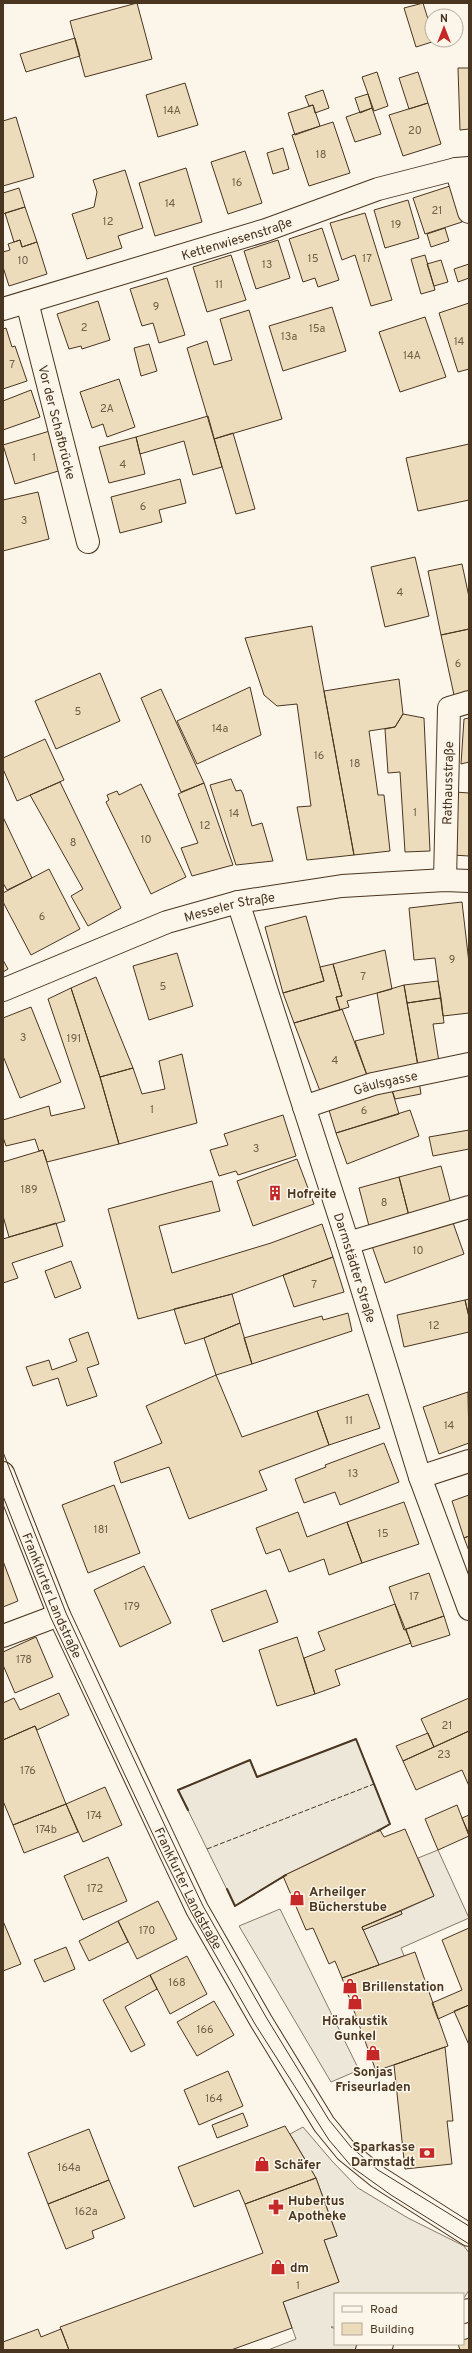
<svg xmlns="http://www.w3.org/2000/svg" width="472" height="2353" viewBox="0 0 472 2353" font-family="Overpass,sans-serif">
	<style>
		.parking { fill: #ede7d9; stroke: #887966 }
		.building { fill: #ecdcbc; stroke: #4a3520 }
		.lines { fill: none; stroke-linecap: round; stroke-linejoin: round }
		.minor-casing { stroke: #4a3520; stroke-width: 24 }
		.tertiary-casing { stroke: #4a3520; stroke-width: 24 }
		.minor { stroke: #fbf6e9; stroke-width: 22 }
		.tertiary { stroke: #fbf6e9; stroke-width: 22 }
		.tram { stroke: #4a3520; stroke-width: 1 }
		.fence { stroke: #4a3520; stroke-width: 1; stroke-dasharray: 5 2; stroke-linecap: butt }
		.wall { stroke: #4a3520; stroke-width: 2 }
		.labels { text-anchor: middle; stroke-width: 3; stroke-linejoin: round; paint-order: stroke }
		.number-label { font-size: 11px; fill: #725f47 }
		.street-label { font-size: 13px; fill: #4a3520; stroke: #fbf6e9 }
		.poi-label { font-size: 13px; font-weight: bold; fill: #4a3520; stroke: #fbf6e9; text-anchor: start }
	</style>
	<rect width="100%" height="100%" fill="#fbf6e9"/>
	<path class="parking" d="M356,1739l34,85 -107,52 -48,30 -57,-116 72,-30 7,17z
		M438,1850l31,68 -68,30 3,8 -25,9 -16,-35 39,-16 -1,-3 33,-15 -16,-38z
		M280,1909l79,161 -28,12 -92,-156z
		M303,2127l29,34 26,27 50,30 56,28 5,7v37l-5,8 -1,-4h-128v33h-4l4,2v15h28l4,6h-99l28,-11 -13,-37 56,-20 -15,-42 13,-4 -21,-58 -26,-44z"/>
	<path class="building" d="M137,3l15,56 -67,18 -15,-56z
		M423,3l9,29v8l3,1 -19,6 -12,-39z
		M75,38l5,18 -54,16 -6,-18z
		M458,68h11v61l-9,1z
		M377,72l11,34 -14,5 -12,-34z
		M418,72l10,31 -19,6 -10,-31z
		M185,83l13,42 -40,12 -12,-42z
		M323,90l6,18 -14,5 -2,-8 -4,1 -4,-10z
		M368,94l4,14 -12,5 -5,-15z
		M428,103l13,41 -38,12 -14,-41z
		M313,105l7,21 -25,9 -7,-22z
		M372,108l9,26 -26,8 -9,-25z
		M16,117l18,60 -31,9v-65z
		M333,122l17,51 -41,13 -17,-51z
		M283,148l6,21 -16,5 -6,-21z
		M245,151l17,52 -34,11 -17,-52z
		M186,168l16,54 -47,14 -16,-53z
		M125,170l18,58 -25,8 4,12 -35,11 -15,-45 22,-7 3,-15 -4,-12z
		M450,186l12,36 -37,12 -12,-36z
		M19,188l6,19 -22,7v-21z
		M408,200l11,38 -34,10 -11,-38z
		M25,207l12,35 -15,5 -2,-7 -6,2 -9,-29z
		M365,213l27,87 -21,6 -16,-51 -13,5 -12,-37z
		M322,228l17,52 -21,7 -3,-9 -12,4 -14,-43z
		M445,228l4,13 -18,6 -4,-13z
		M20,240l2,7 15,-5 10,32 -38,12 -6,-19v-15l7,-2 -2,-6z
		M278,240l12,38 -34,11 -12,-38z
		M231,255l15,45 -39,12 -14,-45z
		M425,255l10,35 -14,4 -10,-35z
		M441,260l7,22 -14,4 -7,-22z
		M469,264v14l-11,4 -4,-13z
		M167,278l18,57 -26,8 -6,-20 -11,3 -12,-37z
		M98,301l12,39 -28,9 -1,-3 -12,3 -12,-35z
		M469,303v66l-11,3 -19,-59z
		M332,307l14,44 -63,20 -14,-45z
		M249,310l33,109 -68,20 -27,-91 20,-7 7,24 18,-5 -12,-41z
		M425,317l21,60 -46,15 -21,-60z
		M6,328l6,19 3,-1 12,35 -24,8v-60z
		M149,344l8,27 -16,5 -7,-28z
		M119,379l16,48 -28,10 -4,-13 -11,4 -12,-36z
		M31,390l9,27 -37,13v-29z
		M208,416l14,51 -29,8 -9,-34 -44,13 -4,-17z
		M53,430l12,39 -50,15 -12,-39z
		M233,433l22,76 -19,5 -22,-75z
		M136,437l9,37 -36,9 -10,-36z
		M469,444v56l-51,11 -12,-53z
		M180,479l6,24 -27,7 3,12 -42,11 -9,-36z
		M38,492l11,47 -46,12v-51z
		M415,557l14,59 -44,11 -14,-60z
		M462,564l7,33v32l-28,6 -13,-64z
		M312,626l42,229 -47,5 -10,-53 14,-1 -14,-102 -20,2 -13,-11 -19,-57z
		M469,629v63l-15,3 -13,-60z
		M100,673l20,48 -64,28 -21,-48z
		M399,679l4,35 -8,13 -26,4 9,64h6l6,56 -36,4 -30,-164z
		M250,687l11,48 -64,29 -20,-43z
		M161,689l43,94 -23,9 -40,-94z
		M403,714l21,4 6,133 -25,1 -5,-80 -12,1 -3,-44 10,-2z
		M469,718v44l-8,2 3,-45z
		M45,739l19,41 -47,21 -14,-32v-11z
		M231,779l5,12 5,-1 2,4 9,32 10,-3 11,38 -37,4 -26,-80z
		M60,782l61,126 -33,18 -17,-30 12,-7 -53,-94z
		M204,783l29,82 -41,11 -11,-28 17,-5 -20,-49z
		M141,784l45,93 -35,17 -45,-92 3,-2 -2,-5 10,-4 2,4z
		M455,792l14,1v63l-17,-1z
		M3,817l29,61 -25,12 -4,-7z
		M49,869l31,60 -49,26 -28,-53v-9z
		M462,902l7,61v50l-26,3 -8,-58 -21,2 -5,-52z
		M306,916l18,65 -41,12 -18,-66z
		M385,950l7,39 -45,12 2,6 -9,3 -4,-13 6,-1 -9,-32z
		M177,953l16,53 -44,14 -16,-54z
		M3,960l5,9 -5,3z
		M333,964l9,32 -6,1 4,13 -46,13 -11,-30 41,-12 -4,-14z
		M96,977l37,91 -33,9 -29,-89z
		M438,981l3,17 -34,5 -3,-18z
		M404,985l14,81 -50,12 -13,-37 29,-7 -7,-41z
		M71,988l29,89 19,67 -72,18 -4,-12 -4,1 -4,-12 -29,7 -3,-9v-17l46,-14 2,10 34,-8 -37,-109z
		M441,998l3,25 -11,1 6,38 -21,4 -11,-63z
		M31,1007l30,75 -41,16 -17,-42v-38z
		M342,1009l26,69 -48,13 -26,-68z
		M182,1054l15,69 -78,21 -19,-67 33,-9 9,26 23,-5 -6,-28z
		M419,1081l2,13 -26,5 -4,-12z
		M391,1087l8,27 -63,19 -8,-26z
		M410,1110l9,26 -72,28 -11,-31z
		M283,1115l13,41 -58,19 -2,-4 -17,5 -9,-26 18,-5 -4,-11z
		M469,1130v19l-36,7 -4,-19z
		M43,1150l22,71 -56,16 -6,-21v-54z
		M297,1159l17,45 -61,22 -16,-45z
		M441,1166l10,38 -42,12 -10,-39z
		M399,1177l10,39 -40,10 -10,-38z
		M212,1181l8,30 -61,15 13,47 99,-30 51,-19 11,33 -101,37 -94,25 -30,-110z
		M451,1217l13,37 -79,29 -13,-37z
		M56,1223l7,23 -51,17 6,15 -15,5v-44z
		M333,1257l11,35 -50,15 -11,-32z
		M71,1261l10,27 -26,10 -10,-27z
		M232,1294l8,29 -36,15 -19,6 -11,-35z
		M469,1299v18l-4,-17z
		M465,1300l4,17v15l-65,15 -7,-32z
		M348,1313l4,18 -100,33 -8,-26 78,-22 1,4z
		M240,1323l12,41 -36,11 -12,-37z
		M88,1332l11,32 -12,4 10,28 -30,10 -9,-28 -25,8 -7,-19 23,-7 3,10 25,-9 -8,-22z
		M216,1375l26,62 75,-26 12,34 -70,26 8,19 -78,29 -20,-52 -48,16 -7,-21 48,-19 -16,-37z
		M468,1392l1,51 -30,11 -16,-47z
		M368,1394l12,34 -51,17 -12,-34z
		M384,1443l15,39 -59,23 -5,-13 -31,11 -9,-24 31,-12 -1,-2z
		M114,1485l26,68 -52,20 -26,-68z
		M469,1495v41l-5,2 -12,-37z
		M404,1502l15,42 -57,19 -15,-41z
		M298,1512l9,25 40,-15 15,41 -33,12 -5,-16 -35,13 -9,-23 -14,5 -10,-26z
		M469,1536v15l-5,-13z
		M3,1561l15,40 -15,6z
		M144,1566l27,57 -51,24 -26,-57z
		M429,1573l15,43 -40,14 -15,-43z
		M266,1590l12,32 -55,20 -12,-32z
		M395,1604l16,39 -76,27 5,15 -25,9 -11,-36 21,-8 -7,-18z
		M444,1616l6,19 -38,12 -6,-18z
		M36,1637l17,40 -38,16 -12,-28v-13z
		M297,1637l18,57 -38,12 -18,-56z
		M59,1693l10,22 -32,15 -2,-4 -32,14v-37l11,-5 6,12z
		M469,1698v33l-35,16 -13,-28z
		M35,1726l31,78 -53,21 -10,-24v-61z
		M469,1731v55l-7,-16 -46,20 -13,-29z
		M428,1733l6,14 -31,14 -7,-15z
		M105,1787l17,38 -39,17 -17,-38z
		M66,1804l12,28 -54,21 -11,-28z
		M457,1805l12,31 -31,14 -13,-31z
		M469,1815v19l-7,-16z
		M405,1829l29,67 -72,31 17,38 -37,13 -7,-17 -6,3 -16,-36 -7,2 -23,-54 97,-46 4,7z
		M108,1857l19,44 -44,19 -19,-44z
		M158,1901l19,38 -40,20 -19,-38z
		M401,1911l1,3 -39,16 -1,-3z
		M3,1921l18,43 -18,7z
		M118,1921l10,21 -39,19 -10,-20z
		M469,1928v77l-31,14 -6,-16 30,-13 -20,-50z
		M66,1947l9,22 -31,13 -10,-22z
		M415,1952l33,94 -72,25 -34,-93z
		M187,1956l20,38 -37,20 -20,-39z
		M150,1975l7,14 -32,18 20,38 -14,7 -28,-52z
		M214,2001l20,34 -37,21 -20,-34z
		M469,2005v40l-15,-34z
		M445,2047l8,74h-6l5,43 -47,5 -11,-104z
		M228,2071l15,35 -44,19 -15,-35z
		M243,2113l5,13 -31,12 -5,-13z
		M285,2126l31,52 -71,26 -6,-14 -45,17 -16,-40z
		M89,2129l20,51 -61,24 -20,-51z
		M316,2178l21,58 -13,4 15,42 -56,20 9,26 -61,22h-162l-9,-23 203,-74 -18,-49z
		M109,2180l16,38 -33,13 2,7 -28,11 -18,-45z
		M38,2329l3,8 20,-8 8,21h-66v-8z
		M469,2338v12h-9l-2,-6h5v-4z"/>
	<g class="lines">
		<g class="minor-casing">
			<g id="minor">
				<path d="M456,169l13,43"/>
				<path id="s1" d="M27,302l61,240"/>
				<path id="s2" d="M3,309l263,-79 112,-41 78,-20 13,-1"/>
				<path id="s3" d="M445,880l4,-172 20,-6"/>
				<path id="s4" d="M238,902l110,341 72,234 49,132"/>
				<path id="s5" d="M304,1107l69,-23 96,-20"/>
				<path d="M348,1243l121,-36"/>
				<path d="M420,1477l49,-16"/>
				<path d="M3,1636l56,-21"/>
				<path d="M463,2312l6,-2"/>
				<path d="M367,2350l15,-6"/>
			</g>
		</g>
		<g class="tertiary-casing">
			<g id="tertiary">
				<path id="s6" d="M3,990l164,-68 71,-20 104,-16 103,-6 24,1"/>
				<path id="s7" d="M3,1473l56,142 112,239 26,55 64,112 63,103 22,27 32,26 91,58"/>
			</g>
		</g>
		<use href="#minor" class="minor"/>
		<use href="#tertiary" class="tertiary"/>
		<path class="tram" d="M3,1452l63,161 100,215 37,78 63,111 63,103 22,27 27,23 91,56
			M3,1496l48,122 113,240 27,54 64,112 74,116 23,27 39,28 78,49"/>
		<path class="fence" d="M207,1849l167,-65"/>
		<path class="wall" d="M188,1810l-10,-20 72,-30 7,17 99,-38 34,85 -12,7
			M227,1889l8,17 51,-31"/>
	</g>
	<defs>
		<g id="building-bare" transform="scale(1.2)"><path d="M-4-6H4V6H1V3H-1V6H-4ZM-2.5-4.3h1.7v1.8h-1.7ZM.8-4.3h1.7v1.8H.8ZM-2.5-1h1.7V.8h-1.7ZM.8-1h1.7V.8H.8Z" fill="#c62828" stroke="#fbf6e9" stroke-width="2.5" paint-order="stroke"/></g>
		<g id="shop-bare" transform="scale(1.2)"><path d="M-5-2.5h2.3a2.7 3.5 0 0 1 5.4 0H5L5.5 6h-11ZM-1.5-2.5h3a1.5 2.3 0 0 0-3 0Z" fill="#c62828" stroke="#fbf6e9" stroke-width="2.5" paint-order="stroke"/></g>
		<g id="bank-bare" transform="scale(1.2)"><path d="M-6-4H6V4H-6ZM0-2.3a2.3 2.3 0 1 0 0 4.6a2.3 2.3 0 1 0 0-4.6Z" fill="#c62828" stroke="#fbf6e9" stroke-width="2.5" paint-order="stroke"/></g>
		<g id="pharmacy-bare" transform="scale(1.2)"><path d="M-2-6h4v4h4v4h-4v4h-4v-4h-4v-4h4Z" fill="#c62828" stroke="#fbf6e9" stroke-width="2.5" paint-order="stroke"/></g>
	</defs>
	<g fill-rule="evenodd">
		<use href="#building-bare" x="275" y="1193"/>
		<use href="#shop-bare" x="297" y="1898"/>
		<use href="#shop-bare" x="350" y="1986"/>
		<use href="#shop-bare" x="355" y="2002"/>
		<use href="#shop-bare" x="373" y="2053"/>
		<use href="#bank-bare" x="427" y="2153"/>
		<use href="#shop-bare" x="262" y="2164"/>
		<use href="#pharmacy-bare" x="276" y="2207"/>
		<use href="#shop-bare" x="278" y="2267"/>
	</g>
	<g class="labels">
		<g class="number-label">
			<text x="172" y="114">14A</text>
			<text x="415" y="134">20</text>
			<text x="321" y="158">18</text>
			<text x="237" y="186">16</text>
			<text x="170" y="207">14</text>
			<text x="437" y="214">21</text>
			<text x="108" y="225">12</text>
			<text x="396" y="228">19</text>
			<text x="313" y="262">15</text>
			<text x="367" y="262">17</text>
			<text x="23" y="264">10</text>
			<text x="267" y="268">13</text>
			<text x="219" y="288">11</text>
			<text x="156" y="310">9</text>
			<text x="84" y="331">2</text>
			<text x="317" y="332">15a</text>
			<text x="289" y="340">13a</text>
			<text x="459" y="345">14</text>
			<text x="412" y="359">14A</text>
			<text x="12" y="368">7</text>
			<text x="107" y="412">2A</text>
			<text x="34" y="461">1</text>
			<text x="123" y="468">4</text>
			<text x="143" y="510">6</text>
			<text x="24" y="524">3</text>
			<text x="400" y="596">4</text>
			<text x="458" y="667">6</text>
			<text x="78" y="715">5</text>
			<text x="220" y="732">14a</text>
			<text x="319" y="759">16</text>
			<text x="355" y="767">18</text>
			<text x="415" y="816">1</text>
			<text x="234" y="817">14</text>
			<text x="205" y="829">12</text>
			<text x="146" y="843">10</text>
			<text x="73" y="846">8</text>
			<text x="42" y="920">6</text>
			<text x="452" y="963">9</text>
			<text x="363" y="980">7</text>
			<text x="163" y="990">5</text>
			<text x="23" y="1041">3</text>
			<text x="74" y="1042">191</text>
			<text x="335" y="1064">4</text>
			<text x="152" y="1113">1</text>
			<text x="364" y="1114">6</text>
			<text x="256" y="1152">3</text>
			<text x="29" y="1193">189</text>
			<text x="384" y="1206">8</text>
			<text x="418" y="1254">10</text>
			<text x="314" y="1288">7</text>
			<text x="434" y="1329">12</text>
			<text x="349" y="1424">11</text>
			<text x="449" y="1429">14</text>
			<text x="353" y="1477">13</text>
			<text x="101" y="1533">181</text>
			<text x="383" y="1537">15</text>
			<text x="414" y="1600">17</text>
			<text x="132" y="1610">179</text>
			<text x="24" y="1663">178</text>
			<text x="447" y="1729">21</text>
			<text x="444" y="1758">23</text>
			<text x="28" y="1774">176</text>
			<text x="94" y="1819">174</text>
			<text x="46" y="1833">174b</text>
			<text x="95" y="1892">172</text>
			<text x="147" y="1934">170</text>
			<text x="177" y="1986">168</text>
			<text x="205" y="2033">166</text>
			<text x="214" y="2102">164</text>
			<text x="69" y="2171">164a</text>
			<text x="86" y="2215">162a</text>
			<text x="298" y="2289">1</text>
		</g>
		<g class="street-label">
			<text dy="5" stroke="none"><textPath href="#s2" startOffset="244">Kettenwiesenstraße</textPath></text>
			<text dy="5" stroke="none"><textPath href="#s1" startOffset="124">Vor der Schafbrücke</textPath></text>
			<text dy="5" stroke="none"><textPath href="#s3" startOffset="97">Rathausstraße</textPath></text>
			<text dy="5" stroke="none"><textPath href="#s6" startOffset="242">Messeler Straße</textPath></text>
			<text dy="5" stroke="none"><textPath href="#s5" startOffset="85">Gäulsgasse</textPath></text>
			<text dy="5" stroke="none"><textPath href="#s4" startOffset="384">Darmstädter Straße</textPath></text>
			<text dy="5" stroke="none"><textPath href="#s7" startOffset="132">Frankfurter Landstraße</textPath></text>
			<text dy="5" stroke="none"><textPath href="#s7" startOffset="455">Frankfurter Landstraße</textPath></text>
		</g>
		<g class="poi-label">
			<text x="287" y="1198">Hofreite</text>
			<text x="309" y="1896">Arheilger<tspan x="309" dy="15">Bücherstube</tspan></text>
			<text x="362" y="1991">Brillenstation</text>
			<text x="355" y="2025" text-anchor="middle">Hörakustik<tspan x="355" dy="15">Gunkel</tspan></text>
			<text x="373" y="2076" text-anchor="middle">Sonjas<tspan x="373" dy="15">Friseurladen</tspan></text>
			<text x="415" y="2151" text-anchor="end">Sparkasse<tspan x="415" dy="15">Darmstadt</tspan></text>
			<text x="274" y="2169">Schäfer</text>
			<text x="288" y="2205">Hubertus<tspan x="288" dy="15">Apotheke</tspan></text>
			<text x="290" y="2272">dm</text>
		</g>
	</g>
	<rect width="472" height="2353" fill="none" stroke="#4a3520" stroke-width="8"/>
	<rect x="334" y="2293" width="130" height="52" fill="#fbf6e9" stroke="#b4a999"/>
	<rect x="342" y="2306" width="20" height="6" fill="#fbf6e9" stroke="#b4a999"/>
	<text x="370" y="2313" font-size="12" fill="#4a3520">Road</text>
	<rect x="342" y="2323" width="20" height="12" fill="#ecdcbc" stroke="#b4a999"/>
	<text x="370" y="2333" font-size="12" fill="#4a3520">Building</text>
	<g transform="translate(444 28)"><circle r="19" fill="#fbf6e9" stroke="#b4a999"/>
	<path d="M0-3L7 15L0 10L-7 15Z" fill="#c62828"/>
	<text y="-6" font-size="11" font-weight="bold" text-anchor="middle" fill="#4a3520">N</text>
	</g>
</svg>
